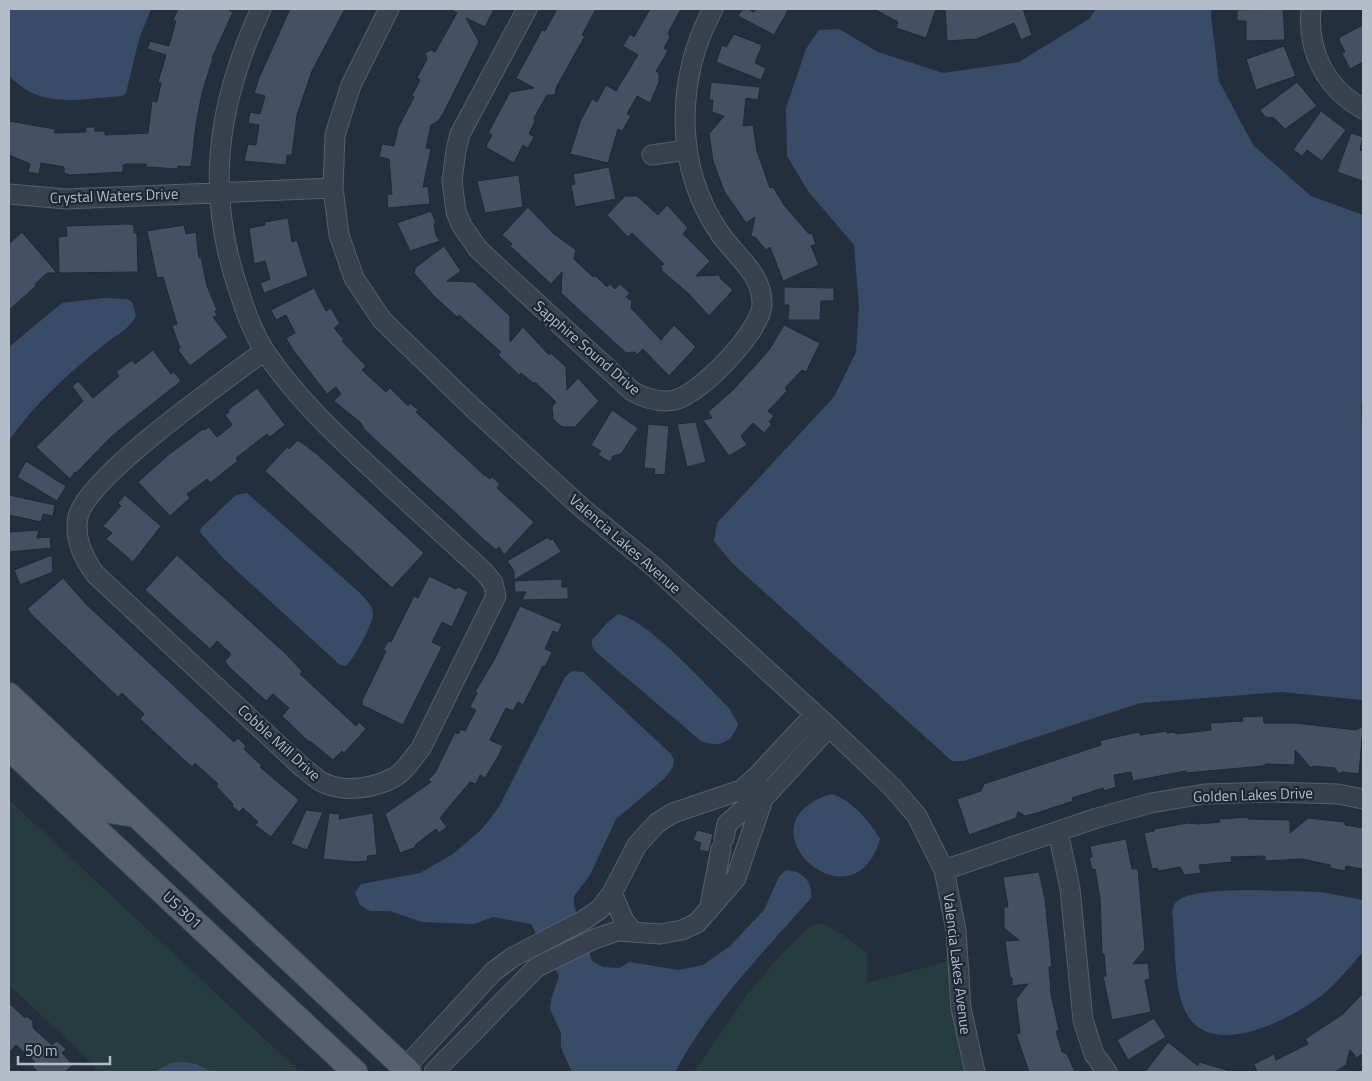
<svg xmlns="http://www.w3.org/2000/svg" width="1372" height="1081" viewBox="0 0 1372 1081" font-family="'Titillium Web',sans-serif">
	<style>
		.green { fill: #263c3f }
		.water { fill: #394c67 }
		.building { fill: #455162; stroke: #1f2835 }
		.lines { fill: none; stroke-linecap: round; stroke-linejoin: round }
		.minor-casing { stroke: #565f6c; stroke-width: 21 }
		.major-casing { stroke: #414a57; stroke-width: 26 }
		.minor { stroke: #38414e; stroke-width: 19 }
		.major { stroke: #56606e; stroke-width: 24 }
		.labels { text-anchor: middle; stroke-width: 4.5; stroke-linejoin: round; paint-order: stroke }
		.street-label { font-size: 15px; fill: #b4bcc9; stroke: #1d2633 }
	</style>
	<rect width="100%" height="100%" fill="#242f3e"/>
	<path class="green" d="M9,800l291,272h-201l-14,-16 -76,-71z
		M824,924l24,14 19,16v29l100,-27 2,40 16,76h-291l53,-77 36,-43 29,-27z"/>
	<path class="water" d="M9,9h142l-12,30 -13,54 -3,3c-42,2 -83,15 -114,-21z
		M1096,9h116l-1,7 8,65 34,64 58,51 52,19v182l-2,8 2,57v238l-82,-8 -141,11 -176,58h-12l-220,-198 -18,-22 3,-18 117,-126 22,-45 3,-45 -5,-62 -46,-54 -21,-35 -1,-48 20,-59 13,-19 20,-1 39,23 65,21 76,-11 70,-43z
		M103,298l24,1 5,3 4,14c-7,13 -18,18 -30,27 -34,27 -73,62 -97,98v-94l53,-44z
		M247,493l113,100c5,6 12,12 13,20 0,12 -19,45 -27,53l-6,-1 -117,-107 -23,-26 1,-4 35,-33z
		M618,614c32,8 86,69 111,94l9,16c-6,19 -19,24 -37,17l-105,-89 -4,-6v-6l15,-17z
		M572,671l11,1 88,82 3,6 -1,7 -8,11 -49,41 -26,56 -16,21v9l18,56 11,6 16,1 11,-6 48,8 25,-5 27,-19 34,-36 15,-33 7,-7c16,1 27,11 25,28 -49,56 -101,108 -136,174h-103l-11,-24v-15l-11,-24 1,-9 8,-24 -28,-52 -38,-7 -19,7 -52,-2 -32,-11h-20l-10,-6 -5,-12 6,-9 59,-11 33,-19 29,-25 17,-22 66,-130z
		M832,794c20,6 38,28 48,45 -27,95 -147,-17 -48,-45z
		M1292,891l29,1 42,8v52c-13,14 -27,32 -42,44 -32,24 -116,69 -138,10 -10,-28 -7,-66 -11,-95 2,-5 2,-9 8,-12 23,-12 85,-8 112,-8z
		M185,1062l11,2 16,8h-58l17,-9z"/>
	<path class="building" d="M178,9h49l6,3 -21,46h1l-11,35 -6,32 -5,42 -13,-1v3l-32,-2v-3h-20l-3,1v7l-53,3 -6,-2v-6l-23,-4 -2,11 -11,-2 2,-8 -21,-9v-34l46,8 -1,4 32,-1 -1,-5h10v4h10v4l43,-2 4,-32 5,1 4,-19 -3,-1 8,-27 -19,-6 3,-8 19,5 7,-25 -3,-1z
		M290,9h55l-33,62 -15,44 -5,40h-5l-1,10 -42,-4 4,-17 8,1 3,-20 -11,-2 2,-11 10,2 5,-18 -11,-3 5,-15z
		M449,9h45l-9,18 -19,-9 13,24 -36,72 -5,7 -7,4 -5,23 5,1 -8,38 5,-1 2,18 -42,4 -1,-14h5l-3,-35 -10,-2 3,-13 12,2 4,-18 16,-31 -2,-2 8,-15 -3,-2 10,-19 -2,-6 6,-3 4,2 22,-39z
		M557,9h39l-14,26 3,1 -29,52 -1,7h-8l-13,23 1,3 -6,13 5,3 -6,11 -5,-3 -9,18 -27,-15 -1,-2 6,-11 -4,-2 22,-41 24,-4 -18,-10 26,-48 3,1z
		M650,9h31l-13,24 2,4 -6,11 4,3 -12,20 3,2v9l-9,21 -13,-7 -10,18 4,2 -9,15 -4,-2 -10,34 -38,-9 10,-32 12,-23 5,3 9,-17 10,6 22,-36 -15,-9 7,-12 4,3z
		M748,9l6,3 2,-3h33l-15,26 -36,-19 4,-6z
		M874,9h62l-10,29 -30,-10 2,-6z
		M945,9h78l9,26 -11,5 -7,-17 -37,16 -30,2z
		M1283,9l2,31 -39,1v-20h-9v-11z
		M1363,25v37l-13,7 -8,-16 3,-1 -6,-12 1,-3z
		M734,34l28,11 -7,18 11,5 -5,12 -45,-18 6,-17 4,2z
		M1284,46l12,30 -40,14 -10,-31z
		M711,82l49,5 -2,13 -12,-2 -3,28 10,-1 4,26 13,37 3,-1 11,18 25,29 3,-1 4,11 -5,2 8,19 -36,16 -13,-34 -4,3 -11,-13 -4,-1 4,-19 -9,6 -22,-32 -11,-30 -4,-27 15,-18 -12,-4 1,-12h-4z
		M1297,82l20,24 -32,23 -11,-11 -9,-1 -5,-7z
		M1321,111l25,19 -24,31 -15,-11 -5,6 -9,-6z
		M1351,133l12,4 -3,13 3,1v30l-26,-9z
		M609,167l7,32 -41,8 -4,-22 4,-1 -2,-10z
		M519,175l4,32 -38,6 -8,-32z
		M625,196h12l21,19 9,-10 21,23 -5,6 27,27 -14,15 24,-1v3l13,12 -24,26 -21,-23 -26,-22 -1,-5 3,-2 -32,-31 -4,4 -21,-22z
		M528,207l26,27 22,16 -2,9 19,18 3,-1 11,11 3,-3 5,5 5,-5 10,9 -4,4 6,4 -1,7 30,32 13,-15 22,22 -27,29 -26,-27 -6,6 -2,-3 -9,1 -65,-60 1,-21 -11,12 -41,-38 2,-2 -10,-9z
		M431,211l5,12 -2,1 2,11 4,6 -30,10 -13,-28z
		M288,218l4,24 5,-2 11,36 -44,17 -4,-10 10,-4 -5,-18 -11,3 -5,-36 16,-3v-3z
		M127,224l7,1v8h3l1,39 -79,1 -1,-36 9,-1 -1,-10z
		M184,225l2,9 10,-2 3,26 2,-1 6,29 10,24 -2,1 2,5 -4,1 15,20 -38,29 -12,-16 2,-2 -8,-22 5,-2 -14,-47 -6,1 -10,-47z
		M22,232l35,41h-10l-12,11 1,2 -27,24v-66z
		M444,246l17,25 -14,10 27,1 36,34v26l13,-15 26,28 2,-2 15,14 1,23 11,-12 21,23 -24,26h-13l-9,-8 -1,-12 4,-5 -20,-19h-3l-12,-10 -2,2 -21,-20 3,-3 -42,-37 -2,2 -23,-21 -20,-23 1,-5z
		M784,287l50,1v13h-13l-1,19h-32l1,-15h-5z
		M314,288l12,23 5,-3 9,16 -6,4 10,12 -2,1 24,25 -4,4 24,22 4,-4 18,18 2,-3 8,7 -2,2 67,62 7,5 2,-2 8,7 -3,4 37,34 -30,33 -5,-8 -3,3 -13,-11 -24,-23 -77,-70 -18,-17 -3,-6 -27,-22 7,-7 -5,-7 -9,7 -34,-44 -7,-12 9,-5 -9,-18 -10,5 -5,-10z
		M784,325l36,18 -14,29 -4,-2 -17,18 2,3 -19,20 6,5 -5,6 3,2 -8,9 -11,-10 -12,13 6,9 -18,11 -26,-36 9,-2 -4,-6 25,-22 36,-40z
		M153,350l18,24 3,-2 7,9 -69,55 -36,37 -1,-1 -5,7 -34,-32 47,-46 -11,-15 6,-5 15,17 26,-22 -3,-4 16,-12 3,4z
		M257,388l28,37 -15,12 -3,-3 -31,24 2,3 -28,22 -3,-4 -20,15 3,4 -20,18 -32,-34 29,-26 36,-27 1,1 5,-3 8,10 15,-12 -7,-10 4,-3 -1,-2z
		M612,410l26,18 -17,26 -8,2 -3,6 -12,-7 3,-4 -10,-6z
		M696,422l10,40 -19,5 -10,-43z
		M648,424l21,2 -4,49 -11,-1 1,-5 -11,-1z
		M298,440l19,14 107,99 -32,35 -127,-117 22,-24 2,2z
		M26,461l40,25 -9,15 -40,-24z
		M9,495l46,10 -2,11 -10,-2 -2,8 -32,-7z
		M125,495l36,31 -28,36 -27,-23 6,-6 -9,-7 18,-20 -3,-3z
		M39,530l-2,8 13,-1 1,11 -42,4v-20z
		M548,537l2,3 3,-1 8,13 -47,28v-9l-7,-10z
		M52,555l1,17 -33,13 -6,-15z
		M177,555l109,99 16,17 -2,3 56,52 3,-4 7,7 -22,24 -2,-2 -9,9 -23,-19 -1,1 -27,-26 7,-8 -16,-14 -7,7 -38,-35 -3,-5 6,-7 -14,-13 -7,8 -65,-59z
		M429,576l27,13 2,-2 10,5 -16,35 -10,-5 -10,20 10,5 -39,78 -41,-20v-4l24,-50 -3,-1 5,-9 3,1 23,-46 4,2z
		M63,578l23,26 148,138 4,-4 8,8 -2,3 18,17 -2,1 39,33 -28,37 -16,-12 3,-3 -15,-14 -4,4 -7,-6 1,-2 -17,-18 2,-2 -23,-21 -3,4 -52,-48 4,-5 -22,-21 -4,4 -84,-80 -7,-8z
		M562,579v8h6v12l-46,1 4,-8h-11l-1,-11z
		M520,606l42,18 -4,9 -5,-2 -8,18 7,3 -7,15 -2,-1 -20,39 -5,-3 -5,9 -7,-3 -16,32 13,6 -4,9 -14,23 -5,-3 -4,9 -6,-2 -30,36 7,9 -8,6 -3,-4 -21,16 1,2 -16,6 -15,-39 46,-32 -3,-2 7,-7 20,-41 3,2 3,-5 4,2 11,-21 -6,-3 7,-14 -2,-1 18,-30z
		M1263,716l1,7h32l60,7 7,-4 -4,48 -17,-2 -3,2 -4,-6 -22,-2 -2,2 -16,-18v15l-29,-1 -3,2 -77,7v-2l-53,10 -2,-9 -17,3 2,12 -12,4 -1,-3 -31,10 1,3 -39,13 -9,2 -7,-4 -2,6 -47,17 -12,-36 24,-8 3,-7 117,-39 -1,-4 11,-3 28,-6 1,3 27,-4v2l8,-1 1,2 35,-4 -1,-7 33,-2 -1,-4z
		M306,810l17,2 -16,38 -16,-6z
		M329,813l11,1 -1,5 34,-6 4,42 -10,1 1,5 -14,1 -31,-3z
		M1248,817v2l42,1v13l18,-15 37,4v3l18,3v41l-17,-3 -1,5 -15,-3v-3l-28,-6 -37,2v-5l-34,1 1,5 -33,3 2,8 -17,2 -4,-8 -22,4 -1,-3 -5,1 -8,-36 10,-2v-2l33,-6 11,1 22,-2 -1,-3z
		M697,830l16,4 -4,18 -10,-2 2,-7 -8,-3z
		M1126,839l6,30h6l7,80 -12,15 15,-1 2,16 -5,1 6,32 -39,8 -9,-44h3l-2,-22h-2l-2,-56 -5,-29 -3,1 -3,-13h3l-2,-11z
		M1039,872l6,27 7,68h-3l2,27 8,36 -3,1 6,21 5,2 8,18h-46l-13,-38 4,-1 -4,-34 12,-15 -16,2v-8h-2l-5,-37 14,-1 -15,-12v-21h4l-5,-30z
		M1363,993v60l-6,5 -7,-8 -4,15 -11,7h-78l-3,-8 20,-10 2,6 32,-16 -3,-5 38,-25z
		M9,1003l16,15 2,-2 6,5v7l19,17 5,-4 9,8 -4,4 11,12 -8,7h-27l-6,-6 3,-4 -19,-17 -7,8z
		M1154,1018l12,19 -38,23 -11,-20z
		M1168,1042l30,24 1,-4 28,8v2h-82z"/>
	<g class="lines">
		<g class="minor-casing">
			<path id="minor" d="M261,9c-44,95 -57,184 -21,285 6,20 14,41 26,59 32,47 73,85 115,124 34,32 69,63 103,95l9,11 3,13 -75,152c-8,10 -15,22 -26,29 -20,11 -50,16 -71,6 -7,-3 -15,-11 -22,-16l-207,-193c-12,-17 -21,-35 -17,-57 9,-41 148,-137 186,-166
				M389,9l-38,76 -16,50 -2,53 6,47 15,43 28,42 92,89 108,99 72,59 175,160 64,61 24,28 27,54 12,60 5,78 14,64
				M527,9l-67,125 -4,16 -4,31 4,31 6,14 16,23 154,142c14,8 27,12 43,9 25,-6 86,-69 87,-95 1,-30 -25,-48 -41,-70 -47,-67 -46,-155 -8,-226
				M1311,9c-4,43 15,79 52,100
				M652,155l34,-5
				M9,194l57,5 267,-11
				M1058,831l12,58 13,131 11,34 13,18
				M724,838l3,-14 39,-34
				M944,870l153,-52 54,-15 53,-9 68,-2 66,2 25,5
				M612,893l12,28 9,11
				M709,910l12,-61
				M401,1072l92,-100 20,-15 71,-37 16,-11 12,-16 25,-48 20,-22 16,-10 68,-23 17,-15 57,-61
				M434,1072l103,-105 57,-28 24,-8 42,3 22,-4 15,-7 39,-45 27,-79 66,-72"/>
		</g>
		<g class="major-casing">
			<path id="major" d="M9,695l400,377
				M9,721l94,89 33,5
				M9,748l346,324"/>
		</g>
		<use href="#minor" class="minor"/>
		<use href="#major" class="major"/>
	</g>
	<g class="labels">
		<g class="street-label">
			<text transform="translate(114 196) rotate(-2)" y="5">Crystal Waters Drive</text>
			<text transform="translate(587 348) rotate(41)" y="5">Sapphire Sound Drive</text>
			<text transform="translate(625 544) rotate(41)" y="5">Valencia Lakes Avenue</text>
			<text transform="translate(279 743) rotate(42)" y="5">Cobble Mill Drive</text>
			<text transform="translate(1253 795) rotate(-2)" y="5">Golden Lakes Drive</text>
			<text transform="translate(182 910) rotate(43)" y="5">US 301</text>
			<text transform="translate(957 964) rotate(83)" y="5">Valencia Lakes Avenue</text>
		</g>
	</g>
	<rect width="1372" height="1081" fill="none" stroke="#b4bcc9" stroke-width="20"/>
	<path d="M18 1056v8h92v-8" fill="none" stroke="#b4bcc9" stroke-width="2.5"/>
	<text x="25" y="1056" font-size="15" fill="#b4bcc9" stroke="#1d2633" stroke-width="4" paint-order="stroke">50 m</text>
</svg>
